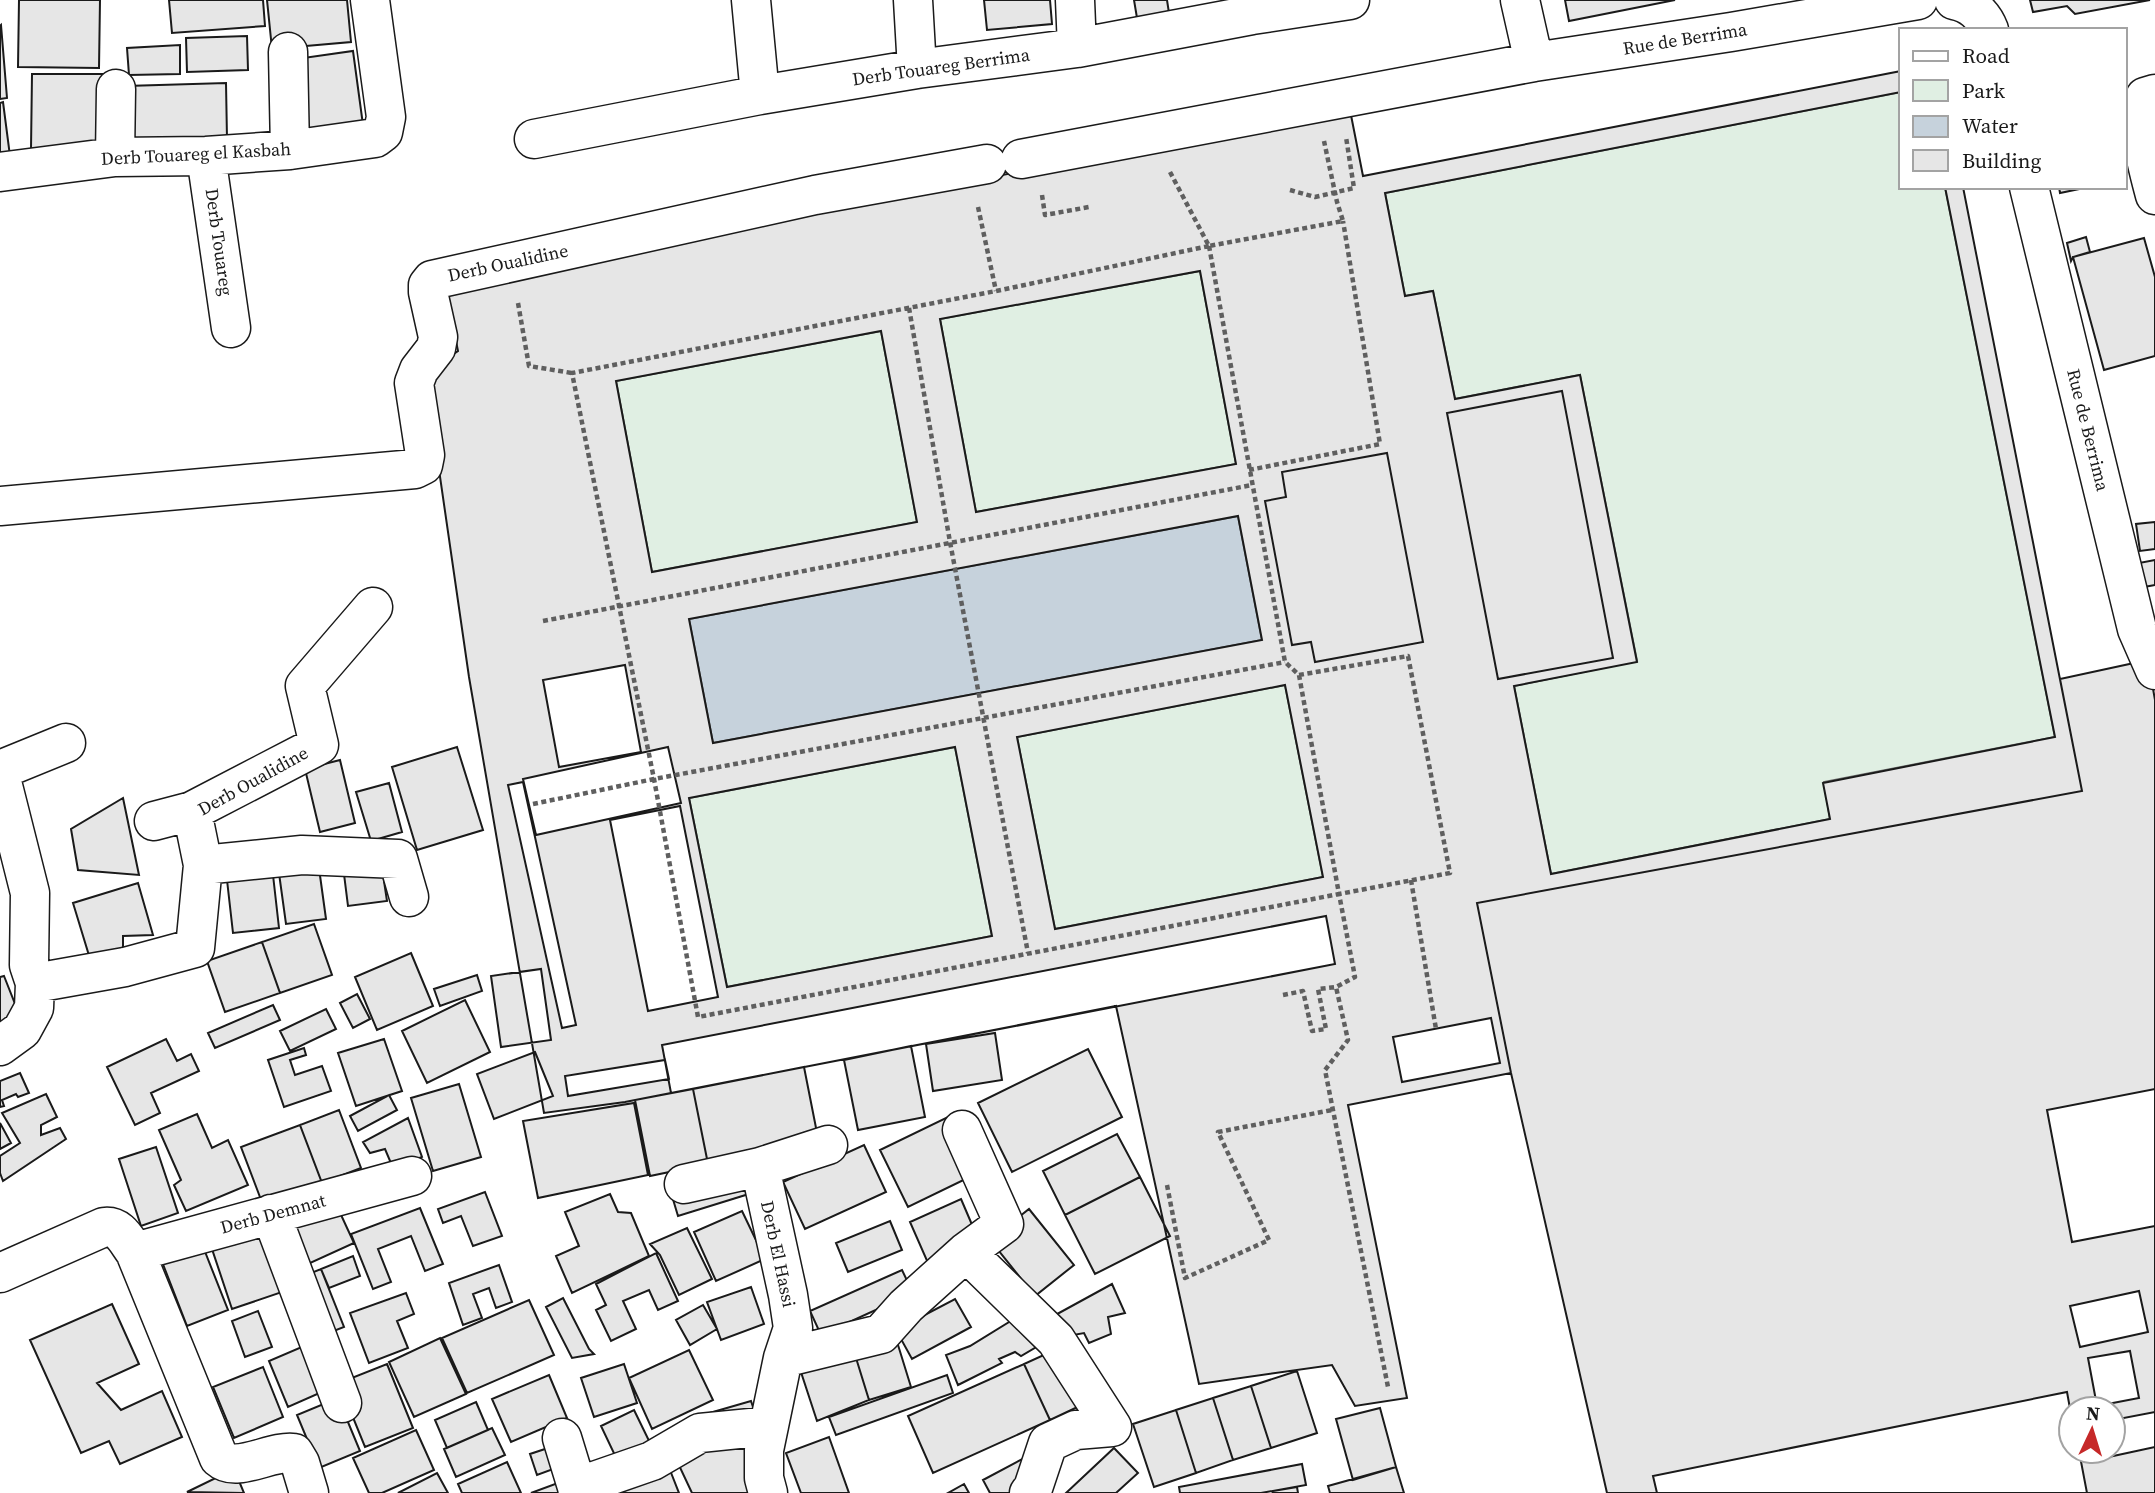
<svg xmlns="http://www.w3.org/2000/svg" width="2155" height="1493" viewBox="0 0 2155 1493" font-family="'Source Serif 4',serif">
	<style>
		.green { fill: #e0efe3; stroke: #6a6a6a; stroke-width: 2 }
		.water { fill: #c6d2dc; stroke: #6a6a6a; stroke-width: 2 }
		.building { fill: #e6e6e6; stroke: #1a1a1a; stroke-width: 2; fill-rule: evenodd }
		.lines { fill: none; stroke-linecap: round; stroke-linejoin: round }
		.minor-casing { stroke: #1a1a1a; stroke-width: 41 }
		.path { stroke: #5f5f5f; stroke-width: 4.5; stroke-dasharray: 5 3.5; stroke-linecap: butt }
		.minor { stroke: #fff; stroke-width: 38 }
		.labels { text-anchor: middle; stroke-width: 5; stroke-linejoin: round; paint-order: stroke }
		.street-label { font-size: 18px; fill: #1a1a1a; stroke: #fff }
	</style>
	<rect width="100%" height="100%" fill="#fff"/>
	<path class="green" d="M1901,92v95h44l110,550 -231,45 6,37 -279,55 -37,-188 123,-25 -57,-286 -125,24 -22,-108 -28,5 -20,-103z
		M1200,271l36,193 -260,48 -36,-193z
		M881,331l36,191 -265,50 -36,-191z
		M1285,685l38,192 -268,52 -38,-192z
		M955,747l37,189 -265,51 -38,-189z"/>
	<path class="water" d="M1238,516l24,124 -549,103 -24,-124z"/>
	<path class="building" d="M19,0h81l-1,68 -81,-1z
		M169,0h94l2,26 -93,7z
		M267,0h80l4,42 -79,7z
		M984,0h66l2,24 -65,6z
		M1134,0h33l2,13 -32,5z
		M1565,0h110l-106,21z
		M2030,0h120l-75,14 -8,-8 -34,6z
		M1,25l6,73 -7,1v-73z
		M247,36l1,34 -61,2 -1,-34z
		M180,45v29l-51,1 -2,-27z
		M353,51l10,74 -57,7 -10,-73z
		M1901,71v21l-516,101 20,103 28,-5 22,108 125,-24 57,287 -123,24 37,188 279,-55 -7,-36 232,-46 -110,-550h18l119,604 -605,112 34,170 -163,32 59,293 -52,8 -23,-41 -133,19 -83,-378 -491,96 -81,11 -75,-436 -44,-304 33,-22 -14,-70 643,-122 262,-54 14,71zM1200,271l36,193 -260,48 -36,-193zM881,331l36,191 -265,50 -36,-191zM1562,391l51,267 -115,21 -51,-266zM1387,453l36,189 -108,20 -4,-20 -19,3 -27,-144 21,-4 -4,-25zM1238,516l24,124 -549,103 -24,-124zM1285,685l38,192 -268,52 -38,-192zM955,747l37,189 -265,51 -38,-189z
		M32,74h74l-1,76 -74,-1z
		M226,83l1,56 -100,3 -1,-56z
		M3,102l7,54 -10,2v-55z
		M2059,187h30l-29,6z
		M2086,237l4,15 -17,5 -2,4 -4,-18z
		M2144,238l11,39v79l-51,14 -31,-113z
		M1562,391l51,267 -115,21 -51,-266z
		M1387,453l36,189 -108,20 -4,-20 -19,3 -27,-144 21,-4 -4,-25z
		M2155,522v27l-15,2 -4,-27z
		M2155,560v25l-11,2 -5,-24z
		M2148,660l7,40v793h-548l-96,-420 -34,-170 605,-112 -22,-112zM2071,1409h42v42h-42z
		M625,665l16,87 -82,15 -16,-87z
		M457,747l26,83 -66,20 -25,-83z
		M668,747l13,56 -145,32 -13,-56z
		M340,760l15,63 -35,9 -15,-63z
		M523,782l53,243 -14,3 -54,-243z
		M389,783l13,49 -31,9 -15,-49z
		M123,798l16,77 -61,-5 -7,-41z
		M680,806l38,191 -70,14 -38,-191z
		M318,861l8,58 -40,5 -8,-58z
		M381,861l6,40 -39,5 -5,-40z
		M273,875l6,53 -46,5 -6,-53z
		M138,883l15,52 -30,1v18l-32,8 -18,-59z
		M1326,916l9,48 -664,129 -9,-48z
		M314,924l18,51 -52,18 -18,-51z
		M262,942l18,51 -55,19 -18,-51z
		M411,953l22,53 -56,24 -22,-53z
		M541,969l10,71 -50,7 -10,-71z
		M477,975l5,16 -42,15 -6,-17z
		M4,976l19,48 -23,9v-56z
		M357,994l13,25 -17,9 -13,-25z
		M465,1000l25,52 -63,31 -25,-52z
		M273,1005l7,15 -65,28 -7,-15z
		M326,1009l10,20 -46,22 -10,-20z
		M1491,1018l9,45 -98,19 -9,-45z
		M995,1033l7,47 -69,11 -7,-47z
		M166,1039l11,22 14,-7 8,17 -48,22 9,20 -25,12 -28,-58z
		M384,1039l18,52 -46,15 -18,-53z
		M911,1046l14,71 -67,13 -14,-70z
		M304,1048l2,7 -16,5 5,15 27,-9 9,25 -47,16 -16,-47z
		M1088,1049l34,68 -110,55 -34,-69z
		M535,1052l18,44 -59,23 -17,-45z
		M665,1060l4,19 -101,17 -3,-20z
		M804,1067l15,76 -111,21 -15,-75z
		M20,1073l9,20 -11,4 -2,-3 -14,6 2,6 -4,1v-26z
		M459,1084l22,73 -48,14 -22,-73z
		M693,1089l15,75 -58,12 -15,-76z
		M2155,1089v137l-83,16 -25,-132z
		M46,1094l11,23 -16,8v10l19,-7 6,11 -63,42 -3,-8v-17l20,-13 -18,-30z
		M389,1095l8,15 -39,21 -8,-15z
		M634,1103l14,72 -110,23 -15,-77z
		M339,1110l22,58 -39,15 -22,-58z
		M197,1114l15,34 16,-8 20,45 -62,26 -12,-26 7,-5 -22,-50z
		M950,1116l28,57 -70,34 -28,-57z
		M408,1118l14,39 -29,11 -8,-19 -15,4 -7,-11z
		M0,1123l11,20 -11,6z
		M300,1125l22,58 -59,22 -22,-58z
		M1117,1134l23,43 -75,38 -22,-44z
		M864,1145l22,47 -81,37 -22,-47z
		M156,1147l22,66 -37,13 -22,-67z
		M746,1173l6,20 -74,23 -6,-20z
		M1140,1177l30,59 -75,38 -30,-59z
		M485,1192l17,44 -29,10 -12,-30 -18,7 -5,-14z
		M610,1194l8,18 13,1 18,43 -77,37 -16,-37 23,-10 -14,-34z
		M961,1199l18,42 -51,22 -18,-41z
		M336,1204l18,39 -46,21 -18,-39z
		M420,1208l23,56 -18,7 -14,-35 -33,13 13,33 -18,7 -22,-55z
		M1029,1209l45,56 -39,31 -45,-56z
		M742,1211l23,48 -49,22 -22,-49z
		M890,1221l12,29 -54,22 -12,-29z
		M269,1226l22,63 -59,20 -21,-63z
		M687,1228l25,51 -33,16 -19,-40 -10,-11z
		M200,1239l28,71 -41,16 -28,-72z
		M656,1253l22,48 -20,9 -9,-20 -26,11 13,28 -25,12 -15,-31 10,-5 -10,-21z
		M353,1256l7,20 -31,12 -8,-19z
		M499,1265l13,37 -16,6 -7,-20 -16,6 9,24 -19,7 -14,-42z
		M321,1269l23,58 -23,9 -22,-58z
		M902,1270l11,23 -92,42 -11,-24z
		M1112,1284l13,29 -17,4 3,17 -22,9 -5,-10 -16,3 -20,-17z
		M751,1287l13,37 -43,16 -14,-38z
		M2139,1291l9,41 -68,15 -10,-41z
		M406,1293l8,21 -17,7 11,27 -39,15 -19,-50z
		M563,1298l26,51 5,5 -22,4 -26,-51z
		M955,1299l16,28 -59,32 -16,-29z
		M529,1300l25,55 -87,38 -25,-55z
		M112,1304l27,60 -42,19 24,27 41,-19 20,46 -62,27 -11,-23 -28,12 -51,-113z
		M703,1305l14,24 -27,16 -14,-25z
		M258,1311l14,36 -27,10 -13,-36z
		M1014,1319l24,27 -17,10 -6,-4 -16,7 3,4 -44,22 -12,-30 24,-9z
		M894,1332l17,55 -42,13 -17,-55z
		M440,1338l26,56 -52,23 -25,-55z
		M311,1343l20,45 -43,19 -19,-46z
		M852,1345l17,55 -52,21 -18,-55z
		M1059,1348l25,56 -34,16 -26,-56z
		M689,1350l24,50 -61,29 -23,-51z
		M2130,1351l9,47 -42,8 -9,-48z
		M387,1364l26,64 -48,19 -26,-64z
		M624,1364l13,39 -43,14 -13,-39z
		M1024,1364l26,56 -117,53 -25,-57z
		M263,1367l20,50 -49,21 -21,-51z
		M1297,1371l20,62 -46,15 -20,-62z
		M549,1375l18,43 -56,24 -19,-43z
		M947,1375l6,18 -117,42 -7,-18z
		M1251,1386l20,62 -38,12 -20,-62z
		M2067,1392l4,22v37h8l8,42h-430l-4,-17z
		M338,1398l22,53 -41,17 -22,-53z
		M1213,1398l20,62 -37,13 -20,-63z
		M751,1401l4,12 -49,1z
		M476,1402l12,28 -41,18 -12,-28z
		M1380,1408l16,59 -43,13 -17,-61z
		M634,1410l20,41 -34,15 -19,-40z
		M1176,1410l20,63 -42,14 -21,-63z
		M2155,1412v35l-51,11 -1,-7h10v-31z
		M492,1428l13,27 -49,22 -12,-28z
		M416,1430l18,40 -52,23h-13l-16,-35z
		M741,1430l28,63h-77l-16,-34z
		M829,1437l20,56h-48l-15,-40z
		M560,1444l7,20 -30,11 -7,-21z
		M1114,1448l24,25 -22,20h-50z
		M1026,1457l-6,36h-30l-7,-13z
		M507,1462l14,31h-59l-4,-9z
		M1302,1464l4,21 -45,8h-81l-1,-6z
		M668,1465l11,28h-85z
		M1396,1467l8,26h-74l-2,-7z
		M234,1469l10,24 -57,-1z
		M437,1473l11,20h-50z
		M566,1480l5,13h-40z
		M964,1484l5,9h-21z
		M1297,1487l1,6h-25v-2z"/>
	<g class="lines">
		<g class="minor-casing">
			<path id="minor" d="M751,0l9,95
				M913,0l4,69
				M1075,0l2,48
				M1520,0l14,62
				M1954,0c16,3 29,14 35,30
				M288,52l2,98
				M2155,94l-10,3c-12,20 4,75 10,98
				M534,139l226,-44 157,-26 160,-21 175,-33 98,-15
				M206,156l25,172
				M115,157l1,-68
				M1021,159l513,-97 197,-30 187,-32
				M0,172l115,-15 91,-1 84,-6 85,-12 8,-6 3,-15 -16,-117
				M2029,187l108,442 18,41
				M0,506l415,-37 8,-4 2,-10 -11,-72 5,-13 17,-22 2,-11 -10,-45v-7l4,-5 383,-85 172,-31
				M0,770l66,-27
				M0,774l30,119 -1,72 6,18 -1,25 -12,22 -22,16
				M154,821l38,-10
				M203,865l99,-10 96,4 11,38
				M35,983l90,-16 70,-19 8,-83 -11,-54 127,-66 -14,-59 68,-79
				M684,1184l76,-17
				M271,1214l71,189
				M135,1252l277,-76
				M966,1252l90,88 56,87 -36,3 -28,13 -15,45 -4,5
				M0,1273l104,-46c16,-2 22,13 31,25l84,206c18,16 52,-8 75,-5l6,10 9,30
				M783,1358l98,-24 25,-28 60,-54 38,-28 -42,-94
				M562,1438l15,49
				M578,1493l-1,-6 75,-26 48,-28 69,-7
				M768,1493l-4,-15v-28l19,-92 10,-30 -5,-33 -28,-128 68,-22"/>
		</g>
		<path class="path" d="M1170,172l39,74 134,-25 -6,-19 -13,-61
			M1290,190l25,7 39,-9 -8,-51
			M1042,195l3,20 44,-8
			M978,207l18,84
			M1209,246l76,416 14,13 40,219 -641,123 -44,-238 -82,-406 424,-82z
			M518,303l11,63 43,7
			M909,308l41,234 78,411
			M1249,470l131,-26 -37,-223
			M543,621l709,-136
			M1299,675l109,-19 42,217 -111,21 16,83 -19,10 12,53 -23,30 63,317
			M533,804l121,-25 631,-117
			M1411,880l25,149
			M1283,995l20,-4 9,40 14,-2 -8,-40 18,-2
			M1167,1185l18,93 84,-38 -51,-108 114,-22"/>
		<use href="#minor" class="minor"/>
	</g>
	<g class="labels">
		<g class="street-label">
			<text transform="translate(1685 39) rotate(-9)" y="6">Rue de Berrima</text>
			<text transform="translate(941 67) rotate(-8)" y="6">Derb Touareg Berrima</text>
			<text transform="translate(196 154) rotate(-3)" y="6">Derb Touareg el Kasbah</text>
			<text transform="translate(219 242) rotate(82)" y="6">Derb Touareg</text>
			<text transform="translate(508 263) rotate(-12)" y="6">Derb Oualidine</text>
			<text transform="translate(2088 430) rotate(76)" y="6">Rue de Berrima</text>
			<text transform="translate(253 781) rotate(-29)" y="6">Derb Oualidine</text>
			<text transform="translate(273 1214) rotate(-15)" y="6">Derb Demnat</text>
			<text transform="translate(778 1254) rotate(78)" y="6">Derb El Hassi</text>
		</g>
	</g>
	<rect x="1899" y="28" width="228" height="161" fill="#ffffff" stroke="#a3a3a3" stroke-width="2"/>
	<rect x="1913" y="51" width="35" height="10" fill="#ffffff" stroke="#a3a3a3" stroke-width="2"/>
	<text x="1962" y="63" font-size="21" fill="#1a1a1a">Road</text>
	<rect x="1913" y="80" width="35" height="21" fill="#e0efe3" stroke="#a3a3a3" stroke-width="2"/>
	<text x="1962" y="98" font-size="21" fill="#1a1a1a">Park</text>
	<rect x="1913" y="116" width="35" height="21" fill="#c6d2dc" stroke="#a3a3a3" stroke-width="2"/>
	<text x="1962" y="133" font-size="21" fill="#1a1a1a">Water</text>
	<rect x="1913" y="150" width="35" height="21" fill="#e6e6e6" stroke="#a3a3a3" stroke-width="2"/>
	<text x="1962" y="168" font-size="21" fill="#1a1a1a">Building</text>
	<g transform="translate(2092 1430) rotate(4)"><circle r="33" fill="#ffffff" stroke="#a3a3a3" stroke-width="2"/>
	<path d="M0-5L12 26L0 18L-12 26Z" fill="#c62828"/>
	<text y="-10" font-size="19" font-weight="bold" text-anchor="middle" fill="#1a1a1a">N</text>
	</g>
</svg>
